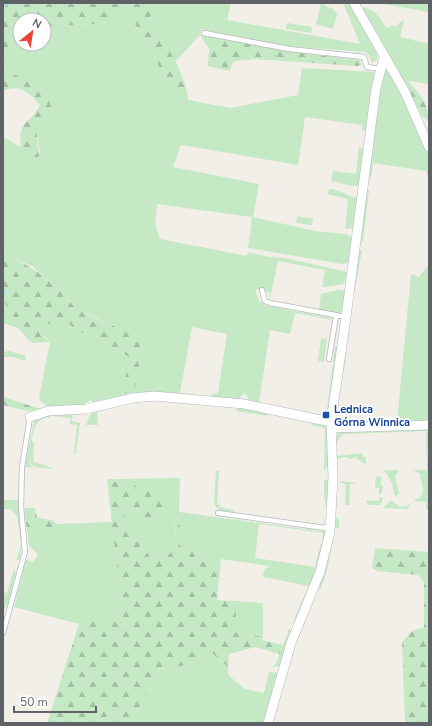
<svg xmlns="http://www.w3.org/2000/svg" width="432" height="726" viewBox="0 0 432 726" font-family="'Nunito Sans',sans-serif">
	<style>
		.green { fill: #c5e8c5 }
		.forest { fill: url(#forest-firs) }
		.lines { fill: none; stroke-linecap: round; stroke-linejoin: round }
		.stream { stroke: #aadaff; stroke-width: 3.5 }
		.service-casing { stroke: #b5b8bc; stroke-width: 6 }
		.minor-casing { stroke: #b5b8bc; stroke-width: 10 }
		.service { stroke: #fff; stroke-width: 4.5 }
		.minor { stroke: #fff; stroke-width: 9 }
		.transit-dot { fill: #1a4fb4; stroke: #fff; stroke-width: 1.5 }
		.labels { text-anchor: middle; stroke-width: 3.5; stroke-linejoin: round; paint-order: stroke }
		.transit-label { font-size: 11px; font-weight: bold; fill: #164399; stroke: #fff; text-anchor: start }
	</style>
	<defs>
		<pattern id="forest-firs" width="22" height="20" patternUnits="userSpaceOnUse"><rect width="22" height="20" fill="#c5e8c5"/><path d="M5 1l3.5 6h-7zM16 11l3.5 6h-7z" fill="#a3c0a4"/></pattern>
	</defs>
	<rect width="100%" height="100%" fill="#f1efe8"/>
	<path class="green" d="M120,3h9l2,14 42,74 9,11 6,-2 42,8 68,-13 4,-27 71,4 2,2 -8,56 -5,1v-6l-57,-8 -7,48 -117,-20 -8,22 86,17 -6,33 62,14 30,3 7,4 -3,25 -7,1 -94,-16 4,-31 -95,-13 -2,20 5,15 87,17 1,-4 21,5 16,1 62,14 -3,12 -22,3 3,-17 -47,-9 -8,38 -1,-7 -14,-3 4,12 8,5 64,12 2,2 -38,-7 -5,21 -20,-4 -11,73 -11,-3 -1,-5 -4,-2 -4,7 -27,-3 -1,-2 7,-2 9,-59 -35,-7 -12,66 14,1v2l-100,9 -3,-5c-4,2 -10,6 -15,7 -12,3 -32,3 -37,-9l11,-56 -3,-4 -8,-5 1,-9h29l10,8 19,6 30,18 -3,37 17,-46 -25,-20 -38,-16 -23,-24 -24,-21 -27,-11 -2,-7v-111l18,10 5,9 14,-3 -3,-20 14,-26 -10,-18 -38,-21v-16l9,-10 8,-5v7h24v-15l14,-3 53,-3z
		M137,3h94l-4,17 133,24 -16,-39 5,-1 4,2 24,48v6l-5,3 -3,-8 -4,-3 -79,-6 -85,-17 -1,6 -25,27 -26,-46 2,-9z
		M378,3h45l6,2v7z
		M321,4l12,5 4,5 -4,15 -17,-5z
		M365,6l-1,2c13,2 15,11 23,20l6,-3 4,2 2,-4 5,-3 -4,17 29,7v40l-27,-4 -40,-71z
		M287,23l25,4 -1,6 -25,-4z
		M383,71h5l18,31 19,41 4,11v26l-3,-9 -53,-8 -2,15 -4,-3z
		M359,147l6,3 -6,36h-7l-21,-5 2,-10 23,3z
		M329,189c13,0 19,9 29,9l-5,30 -8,1 3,-30 -20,-5z
		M369,190l-6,52h-3l5,-51z
		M297,216l16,3 -1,6 -16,-2z
		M359,250h3l-9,49h-1z
		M429,264v158h-32l14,-148 8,3z
		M338,290l7,1 -2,20 -5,2 -19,-3 2,-16z
		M3,299l15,29 -15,-5z
		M321,338l6,1 -3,23 -6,-1z
		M335,346l3,1 -9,65 -5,5 -1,-2 4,-5z
		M9,351l17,5 -1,5 -12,-4h-10v-5z
		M346,358l-10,58 2,5h29l3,-2 -3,4 -32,-1 8,-63z
		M146,400l-49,12 1,13h-12l4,-10 4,-4z
		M239,407l27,5 2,4 -32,-5z
		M53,412l20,1 -1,8 8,2 -4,30 -2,1 3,-29 -7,-1 1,-6 -18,-2z
		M50,413v4c-14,2 -17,11 -18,24l2,1 -1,20 20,6v1l-18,-2 -4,-3v-11l-1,12 4,3 -9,-1 9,-46 4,-4z
		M316,422l10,3 2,3 1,37 -5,6 1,-43 -14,-3z
		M429,428v129l-1,-47h-2v-8l-13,-1 8,-4 2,-8 -3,-15 -7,-4h14l-1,-39 -82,3 -5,5 -2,5 -1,-1 2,-10 2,-1z
		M362,453l1,4h3v8l-11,-8 -3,2 -8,-2 -7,2v-3z
		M384,470h15l-4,7 4,16 -3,3 -2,-2 -2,-11z
		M216,471h3l-2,32 3,4 14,3v2l-15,-2 -5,-6z
		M378,476l4,2 -2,5 3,4 -2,7h-2v-6h-4l1,-11z
		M177,478h3l-1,34 147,20v6l-4,1 1,-6 -64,-9 -4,34 60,9 6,-23h2l-3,19 -23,55 -3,1 15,-33 -46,-9 1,-7 5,-4 -48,-7 -1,11 -19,-20 -21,-4 -5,-34 1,33 -9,12 -17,1 -7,-15 -15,-8 -6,-14 5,-13 15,4 7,13 11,-9 -41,-37z
		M324,480h6l-1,25h-4l1,-5 -2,-1z
		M341,481l15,2 -1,1h-5l-1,21h-4l1,-21 -5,-1z
		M379,497l4,1 -3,7h-13l-1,-5 13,1z
		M3,500h15l4,36 -2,23 -4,2 5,-17 -4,-29 -7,-6h-7z
		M391,500l9,7 7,-1 5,-3 -4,6 -25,-1z
		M336,518h3v10h-4l-8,43 -7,19 -1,-4z
		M112,522l12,108 -43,-12 -2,6 -65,-17 12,-47 7,2 5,-7 -9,-10 -2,-16h23l6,-5z
		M14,569l2,3 -8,31 -5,8v-19l4,1z
		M236,601l27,2v34l-27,-4z
		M289,629l4,2 -12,35 -11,1 6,-3z
		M212,653l16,14v8l17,14 19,4 5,-21 9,1 -13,50h-134l29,-54 22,-3z"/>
	<path class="forest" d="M3,3h117l-9,20 -53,3 -14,3v-9h-24v17l-8,5 -9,10z
		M137,3l20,4v8l-8,2c13,22 38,57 39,83l-6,2 -9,-11 -42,-74 -3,-13z
		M200,35l91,17 68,8 3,4 -4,2 -103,-7 -20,2 -3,3 -2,7 -22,-5 1,-17z
		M3,68l38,21 7,7 3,11 -14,26 2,30c-4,-2 -11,-4 -14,-8 -5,-6 -6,-20 -3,-27 4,-8 13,-12 18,-23 -10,-12 -21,-22 -37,-14z
		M402,80h6c11,15 21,23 21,42l-7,-6z
		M3,248l2,7c21,9 34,16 51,32 8,7 15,18 24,24 23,14 43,12 62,36l-7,41 -11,6 4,-38 -30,-18 -19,-6 -10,-8h-29l-1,9 11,9 -17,1 -5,-3 -5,-7 -5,-5 -15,-29z
		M3,397l38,12 -14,2 -24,-6z
		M107,479h12l39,17 5,8 -3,12 -11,9 -7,-13 -15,-4 -5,13 6,14 15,8 7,15 17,-1 9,-12 -1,-33h4l1,34 21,4 19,20 -3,30 19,1v32l27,4 -1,3 21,5 -3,9 -25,-7 -26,7 -1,13 -16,-14 -30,13 -22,3 -29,54h-84l34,-105 27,-1 16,12z
		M24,508h11l2,9 17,4 2,3 -6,5h-23z
		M375,548l54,4v171h-24l-3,-81 10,-11 12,-4v-45l-6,-7 -40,-4 -6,-3z"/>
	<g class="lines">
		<path class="stream" d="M3,5l6,-2
			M3,290l1,2"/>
		<g class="service-casing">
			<path id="service" d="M204,33l85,16 75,8 3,10 14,2
				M262,290l3,11 5,2 76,14
				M329,359l7,-43
				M218,513l107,15 5,-3
				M3,633l22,-81 -4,-45 1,-40 8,-50"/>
		</g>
		<g class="minor-casing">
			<path id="minor" d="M354,3l51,89 24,55
				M30,417l18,-6 38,-2 47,-11 21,-2 90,8 87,18
				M332,428l97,-3
				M268,723l23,-80 29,-71 10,-40 3,-55 -2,-55 15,-105 30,-229 8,-31"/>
		</g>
		<use href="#service" class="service"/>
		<use href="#minor" class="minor"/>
	</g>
	<rect class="transit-dot" x="322" y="411" width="8" height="8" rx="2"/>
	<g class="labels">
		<g class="transit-label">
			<text x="334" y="413">Lednica<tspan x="334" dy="13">Górna Winnica</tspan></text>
		</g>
	</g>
	<rect width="432" height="726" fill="none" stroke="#5f6368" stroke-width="8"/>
	<g transform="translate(32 32) rotate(30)"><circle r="19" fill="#ffffff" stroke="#bfc1c3"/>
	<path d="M0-3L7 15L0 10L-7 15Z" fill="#ea4335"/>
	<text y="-6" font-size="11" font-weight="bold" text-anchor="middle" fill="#5f6368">N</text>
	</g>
	<path d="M14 706v6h82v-6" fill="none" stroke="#5f6368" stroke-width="2"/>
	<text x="20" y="706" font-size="12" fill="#5f6368" stroke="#ffffff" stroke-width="3" paint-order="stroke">50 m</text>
</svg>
